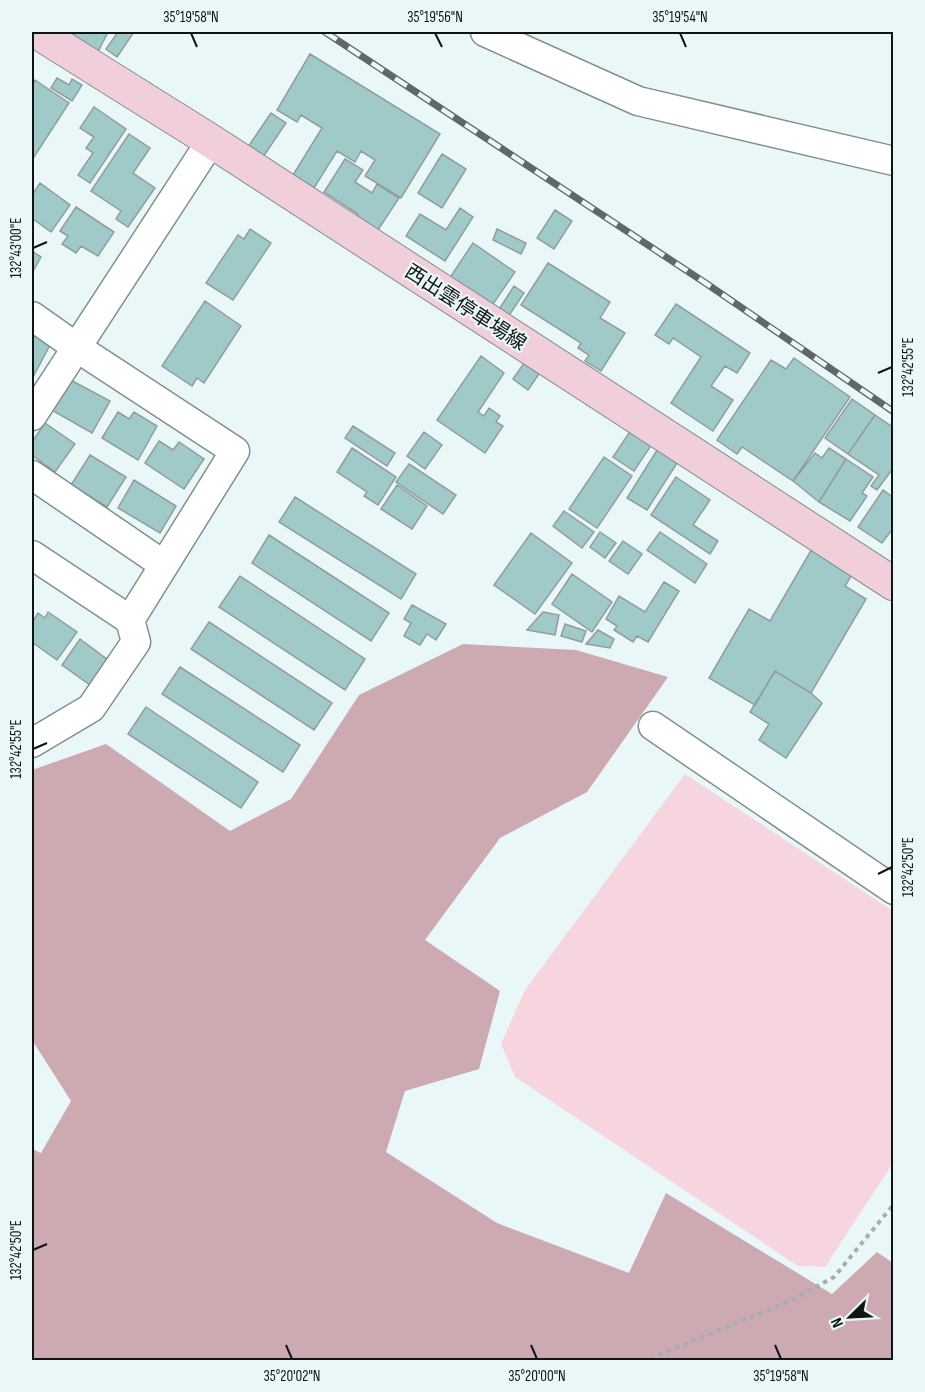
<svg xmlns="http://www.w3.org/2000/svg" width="925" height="1392" viewBox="0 0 925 1392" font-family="'Sofia Sans Condensed','Noto Sans JP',sans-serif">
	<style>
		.green { fill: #f7d5de }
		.forest { fill: #cda9b2 }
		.building { fill: #a0c9ca; stroke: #919d9d; stroke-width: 1.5 }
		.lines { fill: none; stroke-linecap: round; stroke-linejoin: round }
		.minor-casing { stroke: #838f8f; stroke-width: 31 }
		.secondary-casing { stroke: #838f8f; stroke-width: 35 }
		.path { stroke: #a5afb0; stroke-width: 4; stroke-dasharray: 4.5 4.5; stroke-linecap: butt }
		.minor { stroke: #fff; stroke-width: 28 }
		.secondary { stroke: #f0cfda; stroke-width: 33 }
		.rail-casing { stroke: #5f6767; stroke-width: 7 }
		.rail { stroke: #eaf7f8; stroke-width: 4.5; stroke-dasharray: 14; stroke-linecap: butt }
		.ticks { fill: none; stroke: #0f1414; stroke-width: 2 }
		.labels { text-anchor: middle; stroke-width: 4.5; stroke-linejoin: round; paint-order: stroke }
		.street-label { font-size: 20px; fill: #0f1414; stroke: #eaf7f8 }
		.neatline { fill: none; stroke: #0f1414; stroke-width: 2 }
		.ticks-label { font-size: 15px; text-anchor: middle; fill: #0f1414 }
	</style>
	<rect width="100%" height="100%" fill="#eaf7f8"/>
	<path class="green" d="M685,774l208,137v252l-68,104 -27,-1 -283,-189 -14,-33 24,-54z"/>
	<path class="forest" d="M463,644l113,6 92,27 -81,115 -87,46 -75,102 75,51 -21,78 -74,22 -19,61 111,71 132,50 37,-80 166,101 45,-42 16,11v97h-861v-211l9,4 30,-52 -39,-61v-270l74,-26 124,87 61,-32 68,-104z"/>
	<path class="building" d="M76,32h32l-10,20 -24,-17z
		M118,32h16l-17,25 -11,-8z
		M310,54l130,80 -39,64 -36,-22 10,-16 -14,-9 -6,11 -18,-11 -23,37 -21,-13 29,-47 -21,-13 -4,7 -20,-12z
		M57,78l12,7 3,-6 10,6 -10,16 -21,-13z
		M35,80l34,23 -37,57v-75z
		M94,107l32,22 -36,54 -12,-8 15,-22 -7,-5 8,-11 -14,-9z
		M271,113l15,10 -23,34 -15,-10z
		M129,134l21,14 -17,25 22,15 -27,39 -12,-8 5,-8 -30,-20z
		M442,154l24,15 -24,39 -24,-15z
		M345,159l18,11 -8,12 17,11 5,-9 22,14 -21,32 -21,-14 1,-2 -34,-22z
		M40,183l30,22 -19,27 -19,-14v-23z
		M76,207l38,25 -16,24 -17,-10 -5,7 -14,-9 6,-8 -8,-5z
		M460,208l13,9 -28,44 -39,-25 14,-22 26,16z
		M555,210l17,11 -18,28 -17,-11z
		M250,229l21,14 -38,57 -27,-17 32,-48 6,4z
		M497,229l29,14 -5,11 -28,-14z
		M473,243l42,29 -24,35 -42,-28z
		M32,251l9,6 -9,16z
		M548,263l62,39 -10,16 25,15 -24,38 -16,-10 4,-6 -11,-7 3,-5 -60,-38z
		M514,286l10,7 -16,24 -10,-6z
		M205,301l36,25 -37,57 -7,-5 -5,8 -30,-20z
		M676,304l74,49 -13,20 -12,-7 -14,20 22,14 -20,31 -42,-28 30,-46 -28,-19 -4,6 -14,-9z
		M32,334l18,11 -18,34z
		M481,356l23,17 -26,39 6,4 5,-8 11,8 -4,6 7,4 -18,27 -48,-33z
		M794,358l56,39 -57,84 -51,-34 -5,7 -20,-14 54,-80 15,9z
		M524,363l15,11 -11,16 -15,-11z
		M65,377l45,24 -18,32 -44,-25z
		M852,399l23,16 -27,39 -23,-16z
		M118,412l11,7 5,-7 23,14 -19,34 -36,-22z
		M875,415l19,13v39l-17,23 -6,-4 8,-11 -31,-21z
		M45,423l30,21 -20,28 -23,-17v-13z
		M353,426l42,27 -8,13 -42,-28z
		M631,430l21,14 -18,27 -21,-14z
		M424,432l18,13 -17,24 -18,-13z
		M159,441l14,9 6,-8 25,17 -20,30 -39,-26z
		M659,447l20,13 -32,50 -20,-12z
		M352,448l44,29 -18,28 -14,-9 3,-4 -30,-20z
		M829,448l17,11 -27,43 -26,-21 22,-28 7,5z
		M90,455l36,22 -19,30 -36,-22z
		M604,457l28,19 -35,52 -28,-19z
		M846,459l27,18 -11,16 5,3 -17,25 -31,-19z
		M409,464l47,31 -13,19 -47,-32z
		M676,477l34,23 -17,25 25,16 -8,13 -59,-39z
		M134,480l42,26 -16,27 -42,-25z
		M397,485l30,21 -15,23 -31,-20z
		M883,490l11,8v29l-12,16 -24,-16z
		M295,497l121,77 -15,25 -122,-77z
		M564,511l30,21 -12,16 -29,-22z
		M600,532l16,11 -11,15 -15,-11z
		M660,532l47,32 -12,19 -48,-33z
		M531,533l41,30 -37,51 -41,-29z
		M269,535l120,78 -18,28 -119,-78z
		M623,541l19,13 -14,20 -19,-13z
		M813,547l41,24 -9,15 21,13 -55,94 -36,-22 -20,34 -46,-27 40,-69 21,12z
		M572,574l40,28 -20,30 -40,-28z
		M240,576l125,83 -20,31 -126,-83z
		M664,582l15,9 -31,51 -11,-6 -4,6 -19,-12 3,-4 -11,-7 13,-23 26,16z
		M412,605l34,19 -10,16 -9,-6 -7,11 -16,-9 7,-13 -7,-4z
		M48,612l29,20 -20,28 -25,-18v-19l6,-10 7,5z
		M543,612l16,3 -4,20 -28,-5z
		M209,622l123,81 -18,27 -123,-81z
		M565,624l21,7 -4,11 -21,-6z
		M598,630l16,9 -4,9 -24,-4z
		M80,639l28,21 -18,25 -28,-20z
		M180,667l120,78 -17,27 -121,-78z
		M775,671l36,22 11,10 -36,55 -27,-18 10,-16 -19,-12z
		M146,707l112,75 -17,26 -113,-74z"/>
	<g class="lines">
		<g class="minor-casing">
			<path id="minor" d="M485,32l153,69 256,60
				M32,316l44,31 159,104 -105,169
				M32,416l179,-275
				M32,475l132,90
				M32,555l98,65 6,22 -45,66 -59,35
				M653,726l241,164"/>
		</g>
		<g class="secondary-casing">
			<path id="secondary" d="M37,32l174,109 683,443"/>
		</g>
		<path class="path" d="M651,1360l7,-5 130,-53 46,-25 60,-73"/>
		<use href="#minor" class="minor"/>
		<use href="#secondary" class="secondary"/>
		<g class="rail-casing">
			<path id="rail" d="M325,32l382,252 187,128"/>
		</g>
		<use href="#rail" class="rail"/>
	</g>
	<path class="ticks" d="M191,33l6,14M435,33l7,14M680,33l6,14M33,248l14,-6M878,373l14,-6M33,749l14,-6M878,874l14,-7M33,1250l14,-6M286,1345l6,14M531,1345l6,14M775,1345l6,14"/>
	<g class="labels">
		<g class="street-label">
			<text transform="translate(466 307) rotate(33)" y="7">西出雲停車場線</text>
		</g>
	</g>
	<rect width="925" height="1392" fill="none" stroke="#eaf7f8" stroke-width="66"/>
	<g transform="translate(850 1317) rotate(246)" stroke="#eaf7f8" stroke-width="4.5" paint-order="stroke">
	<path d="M0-4.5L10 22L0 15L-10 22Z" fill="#0f1414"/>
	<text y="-9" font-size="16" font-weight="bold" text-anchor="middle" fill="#0f1414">N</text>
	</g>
	<rect x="33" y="33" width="859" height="1326" class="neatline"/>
	<g class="ticks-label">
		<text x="191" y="22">35°19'58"N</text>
		<text x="435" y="22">35°19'56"N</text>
		<text x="680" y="22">35°19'54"N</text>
		<text transform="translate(16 248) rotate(-90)" y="5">132°43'00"E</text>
		<text transform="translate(908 367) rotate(-90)" y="5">132°42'55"E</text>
		<text transform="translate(16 749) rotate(-90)" y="5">132°42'55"E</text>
		<text transform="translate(908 867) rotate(-90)" y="5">132°42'50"E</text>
		<text transform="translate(16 1250) rotate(-90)" y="5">132°42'50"E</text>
		<text x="292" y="1381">35°20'02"N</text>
		<text x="537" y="1381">35°20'00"N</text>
		<text x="781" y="1381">35°19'58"N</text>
	</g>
</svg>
